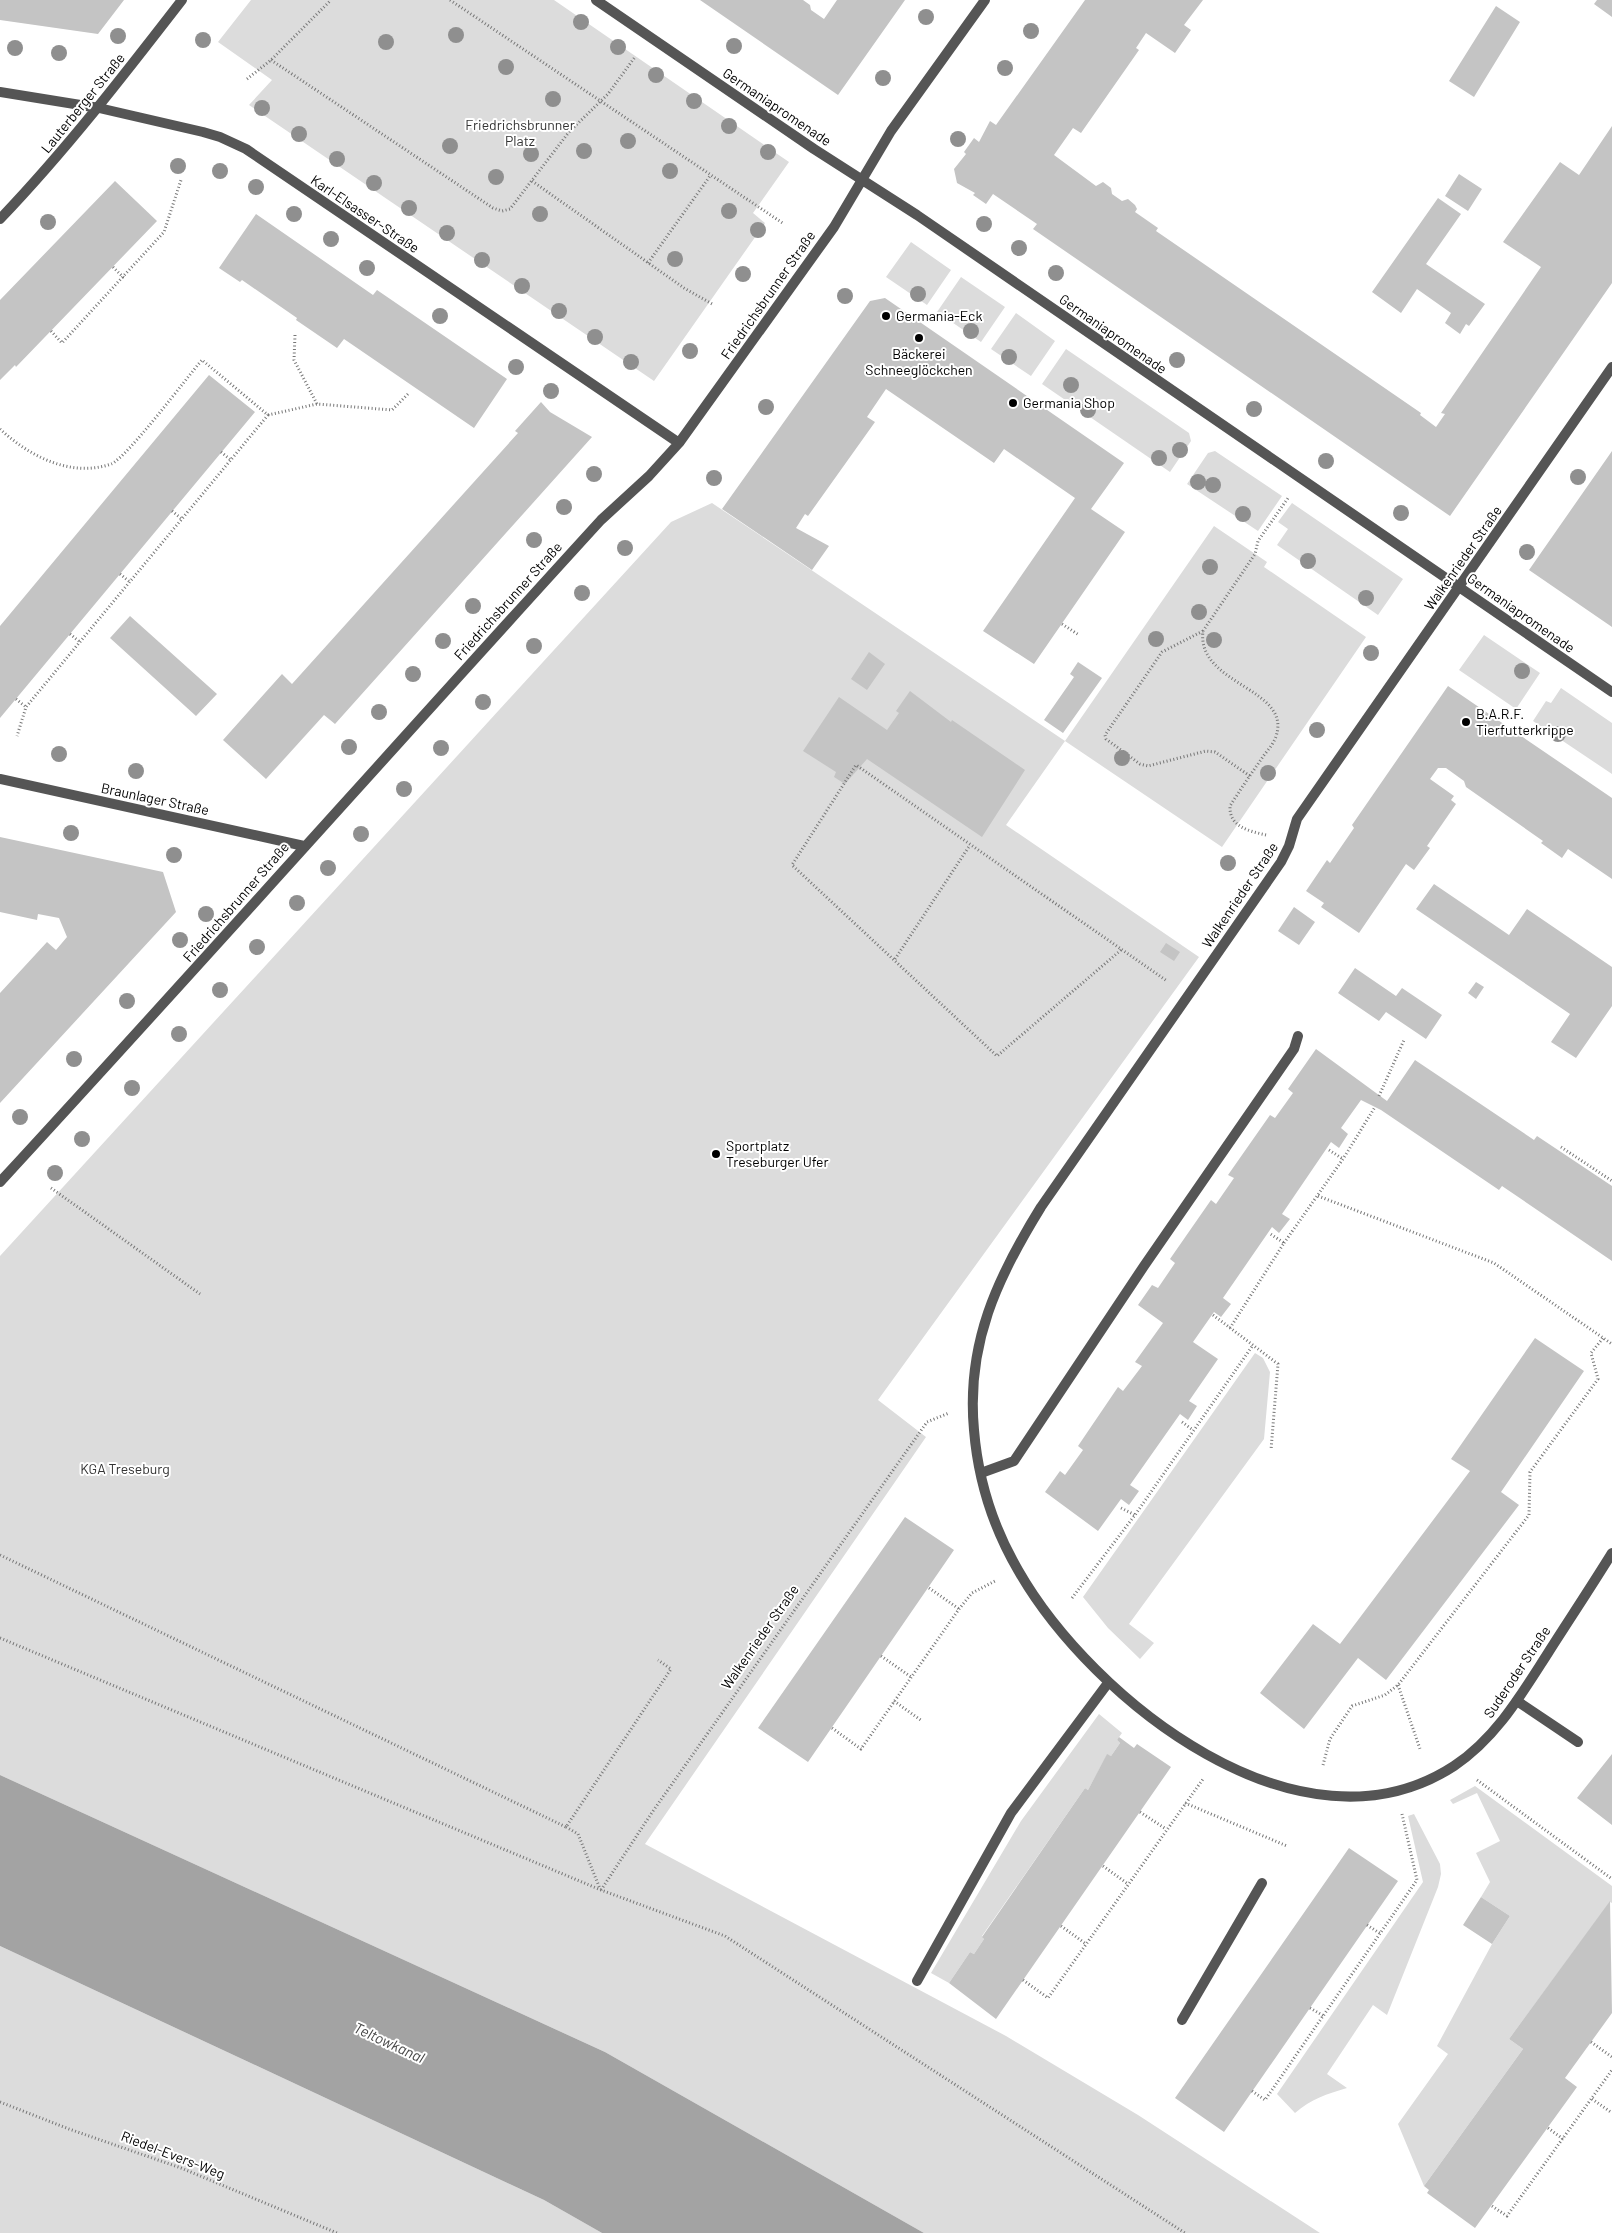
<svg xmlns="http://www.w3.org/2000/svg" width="1612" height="2233" viewBox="0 0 1612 2233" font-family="Barlow,sans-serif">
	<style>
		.green { fill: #dcdcdc }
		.water { fill: #a3a3a3 }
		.building { fill: #c4c4c4 }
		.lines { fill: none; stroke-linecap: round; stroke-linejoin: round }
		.path { stroke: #777; stroke-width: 3; stroke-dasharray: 1 2.5; stroke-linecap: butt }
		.lane { stroke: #555; stroke-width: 10 }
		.street { stroke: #555; stroke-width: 10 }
		.tree { fill: #8f8f8f }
		.poi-dot { fill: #000; stroke: #fff; stroke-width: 2 }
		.labels { text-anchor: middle; stroke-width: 4; stroke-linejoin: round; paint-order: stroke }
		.street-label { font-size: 14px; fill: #000; stroke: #fff }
		.park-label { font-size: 14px; fill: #333; stroke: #fff }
		.poi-label { font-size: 14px; fill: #000; stroke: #fff; text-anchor: start }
		.water-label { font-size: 15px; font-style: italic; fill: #444; stroke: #fff }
	</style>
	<rect width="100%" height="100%" fill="#fff"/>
	<path class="green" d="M251,0h303l235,162 -36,51 12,10 -111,158 -405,-276 23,-25 -54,-38z
		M911,242l40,28 -24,35 -41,-28z
		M961,277l44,30 -24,35 -44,-30z
		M1016,313l39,28 -24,35 -40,-27z
		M1066,349l123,84 2,8 -21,31 -128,-88z
		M1215,451l67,45 -24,35 -71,-47 21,-31z
		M712,503l353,238 149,-215 53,36 -3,5 102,70 -144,210 -157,-106 -59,84 193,132 -321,443 48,37 -281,407 361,192 132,79 182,118h-396l-319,-181 -605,-277v-519l671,-734z
		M1292,503l111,76 -25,36 -101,-70 11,-16 -10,-7z
		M1484,635l56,38 -24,36 -57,-39z
		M1561,688l51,35v51l-79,-53 13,-20 5,2z
		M1255,1353l8,5 7,14 -6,67 -135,185 25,19 -14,16 -32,-31 -25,-31z
		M1099,1714l23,19 -5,7 3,3 -9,13 -4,-1 -19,35 -3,-2 -103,148 2,3 -10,15 -4,-2 -21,31 -18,-10 90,-152z
		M1475,1786l137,100v17l-2,-1 -101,137 14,10 -99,137 -26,-62 50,-70 -11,-8 55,-102 18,-28 -29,-19 9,-15 -14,-29 24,-12 -23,-48 -24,11 -3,-4z
		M1414,1814l26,50 1,10 -3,13 -51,128 -14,-10 -46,69 20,14c-20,6 -36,11 -52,25l-18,-19 146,-212 -15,-66z
		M0,1946l544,254 58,33h-602z"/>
	<path class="water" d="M0,1775l605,277 319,181h-322l-58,-33 -544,-254z"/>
	<path class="building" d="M0,0h124l-26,34 -98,-14z
		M700,0h103l7,5 1,5 13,9 13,-19h68l-67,95z
		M1085,0h118l-19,25 7,5 -16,23 -29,-20 -10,15 3,2 -58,83 -8,-5 -19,27 42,31 7,-4 8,6 1,6 10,7 6,-2 7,6 2,4 -2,3 23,16 -2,3 265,182 -1,2 16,12 9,-13 -4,-1 100,-146 -38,-25 57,-80 19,13 33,-49v157l-162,233 -417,-287 4,-5 -44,-30 -7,10 -13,-9 2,-2 -18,-10 -3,-14 12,-15 -2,-2 10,-14 5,4 11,-21 6,4z
		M1597,0h15v17l-18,-13z
		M1496,6l24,16 -46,75 -25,-16z
		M1459,174l23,15 -14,22 -23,-15z
		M115,181l42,40 -141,146 -1,-2 -15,15v-80z
		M1438,198l23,16 -35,50 59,40 -16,22 -3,-2 -6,10 -15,-11 6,-10 -34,-24 -16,24 -29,-21z
		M256,214l117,81 4,-5 130,89 -33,49 -130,-89 -7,9 -41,-28 1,-2 -55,-38 -2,2 -21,-14z
		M885,298l239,165 -33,46 34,23 -91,132 -51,-33 92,-133 -71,-49 -10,14 -108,-74 -19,28 8,5 -67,94 -3,-2 -9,14 33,18 -17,24 -90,-61 148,-208z
		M209,375l46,37 -255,306v-92z
		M541,402l9,10 42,25 -257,287 -11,-9 -58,64 -43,-39 59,-66 10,10 226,-251 -3,-2z
		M1612,451v176l-83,-57z
		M130,616l87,78 -21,22 -86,-78z
		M869,652l16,12 -18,26 -16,-11z
		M1078,662l24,16 -39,55 -19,-13 30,-43 -4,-3z
		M1448,686l164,112v81l-44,-30 -6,9 -21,-15 2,-2 -77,-54 -2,-6 -18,-13h-8l-8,11 24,17 -3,4 5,4 -29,42 3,2 -16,22 -8,-6 -47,69 -38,-26 3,-4 -18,-12 21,-31 3,3 24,-35 -2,-3z
		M910,691l41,31 1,-2 73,50 -43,67 -115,-78 -22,25 -11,-7 2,-5 -33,-21 36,-54 48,33 12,-17 -3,-2z
		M0,837l163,35 13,40 -176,191v-110l47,-51 9,8 11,-13 -8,-19 -21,-4 -1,6 -37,-8z
		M1434,884l75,51 18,-26 85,58v39l-36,52 -25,-16 19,-28 -154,-105z
		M1294,907l21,15 -16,23 -21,-14z
		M1166,943l14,9 -6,9 -14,-9z
		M1355,968l41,28 6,-8 40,27 -16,24 -40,-27 -7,9 -41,-28z
		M1476,982l8,5 -8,12 -8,-6z
		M1316,1049l71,52 28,-41 119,80 3,-4 75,50v75l-110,-75 -3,4 -118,-80 -20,-10 -20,28 7,6 -9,14 -8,-6 -49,72 8,5 -11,14 -7,-6 -49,71 8,6 -10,13 -7,-5 -21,30 25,17 -29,42 8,5 -9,14 -8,-6 -50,71 9,6 -10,14 -8,-6 -23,32 -53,-39 15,-21 5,4 18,-25 -5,-4 40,-59 5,4 19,-25 -7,-4 28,-39 -25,-18 14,-20 6,3 17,-25 -5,-4 41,-59 5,4 18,-26 -6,-3 42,-60 5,3 18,-25 -5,-4z
		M1535,1338l49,33 -83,121 18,13 -133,175 -28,-22 -54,71 -44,-36 53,-69 27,20 130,-173 -19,-12z
		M905,1517l49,33 -146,212 -50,-34z
		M1119,1737l15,11 3,-4 34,23 -175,252 -47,-36 21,-31 4,2 10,-15 -2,-2 103,-149 3,2 19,-36 4,2 9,-13 -3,-3z
		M1612,1754v71l-35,-27z
		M1349,1848l49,33 -174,251 -49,-34z
		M1481,1897l29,19 -18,28 -29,-19z
		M1610,1901l2,112 -47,65 12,9 -102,141 -48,-35 2,-3 -5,-4 99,-137 -14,-10z"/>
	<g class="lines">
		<path class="path" d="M450,0l334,224
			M271,60l222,148 9,3 8,-2 59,-77 39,-38 27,-37
			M247,79l24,-19 60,-60
			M532,181l152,107 30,17
			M648,263l62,-87
			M113,267l11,11
			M51,331l11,12 102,-111 17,-52
			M295,335l-1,25 23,44
			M268,415l49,-11 75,6 17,-17
			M0,429c29,27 71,49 111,35 16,-6 76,-87 91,-104l66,55 -242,292 -9,29
			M221,452l10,8
			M172,511l10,8
			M120,574l10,8
			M1062,624l17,11
			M1203,631l-41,21 -57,83 1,4 34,25 8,2 58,-15 9,1 35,24
			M70,634l10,8
			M16,699l10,8
			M1266,835c-17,-4 -37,-8 -36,-29 10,-16 21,-32 32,-48 4,-6 10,-12 13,-19 21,-51 -79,-53 -72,-108l52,-77 3,-13 30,-43
			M1121,950l-124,106 -205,-191 64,-100 311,216
			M895,959l75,-114
			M1379,1096l25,-56
			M1561,1147l51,34
			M1329,1150l14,9
			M51,1188l149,106
			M1318,1196l176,67 118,81
			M1284,1243l59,-84 32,-52
			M1213,1315l65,49 -7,86
			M1230,1328l54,-85 -15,-10
			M1182,1422l11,8
			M1121,1508l14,7
			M0,1555l566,272 105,-158 -13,-9
			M929,1588l30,21
			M1072,1598l63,-83 118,-170
			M0,1638l601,252 124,46 460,297
			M881,1656l30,21
			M1398,1685l22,64
			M894,1701l28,20
			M832,1728l29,21 98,-140 13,-16 23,-12
			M1323,1765l7,-26 22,-33 33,-11 13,-10 131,-170 1,-43 68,-93 -7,-26 12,-15
			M1477,1780l135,99
			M1185,1803l102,43
			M1140,1812l26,17
			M566,1827l12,7 22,55
			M1103,1866l25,18
			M601,1890l52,-79 274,-389 22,-9
			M1367,1925l14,9
			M1061,1926l25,18
			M1023,1980l25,18 155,-219
			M1310,2008l14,8
			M1591,2042l21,15
			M1252,2091l13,9 152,-220 -15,-66
			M1592,2099l20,14
			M0,2102l69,27 112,39 156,65
			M1548,2128l15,11
			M1492,2206l15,10 105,-146"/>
		<path class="lane" d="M981,1473l33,-12 130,-195 150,-217 4,-13
			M1517,1701l61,41
			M917,1981l94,-168 97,-130
			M1182,2020l80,-137"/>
		<path class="street" d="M596,0l218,149 103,66 695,477
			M0,92l99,16 104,24 17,5 26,12 433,294
			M0,219c66,-69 124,-144 182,-219
			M1612,367l-315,452 -8,27 -8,16 -240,345c-44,71 -75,137 -67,223 4,49 19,97 44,140 74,130 283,296 436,196 42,-28 67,-71 94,-113 21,-33 43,-66 64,-100
			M0,779l304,67
			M0,1182c202,-219 400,-442 601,-662l48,-44 30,-33 155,-216 57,-96 94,-131"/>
	</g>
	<g class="tree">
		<circle cx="926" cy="17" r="8"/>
		<circle cx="581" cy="22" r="8"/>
		<circle cx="1031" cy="31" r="8"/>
		<circle cx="456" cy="35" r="8"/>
		<circle cx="118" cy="36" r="8"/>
		<circle cx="203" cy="40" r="8"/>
		<circle cx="386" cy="42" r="8"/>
		<circle cx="734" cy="46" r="8"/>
		<circle cx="618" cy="47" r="8"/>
		<circle cx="15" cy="48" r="8"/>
		<circle cx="59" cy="53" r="8"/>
		<circle cx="506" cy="67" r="8"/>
		<circle cx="1005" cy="68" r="8"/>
		<circle cx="656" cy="75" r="8"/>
		<circle cx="883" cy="78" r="8"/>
		<circle cx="553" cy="99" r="8"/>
		<circle cx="694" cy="101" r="8"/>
		<circle cx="262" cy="108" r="8"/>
		<circle cx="729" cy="126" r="8"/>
		<circle cx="299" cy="134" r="8"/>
		<circle cx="958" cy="139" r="8"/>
		<circle cx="628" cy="141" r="8"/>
		<circle cx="450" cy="146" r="8"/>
		<circle cx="584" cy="151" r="8"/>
		<circle cx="768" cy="152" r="8"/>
		<circle cx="531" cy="154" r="8"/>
		<circle cx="337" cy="159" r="8"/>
		<circle cx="178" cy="166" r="8"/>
		<circle cx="220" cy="171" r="8"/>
		<circle cx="670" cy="171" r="8"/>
		<circle cx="496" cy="177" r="8"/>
		<circle cx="374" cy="183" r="8"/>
		<circle cx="256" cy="187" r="8"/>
		<circle cx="409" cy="208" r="8"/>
		<circle cx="729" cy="211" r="8"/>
		<circle cx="294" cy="214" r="8"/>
		<circle cx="540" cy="214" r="8"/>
		<circle cx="48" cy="222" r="8"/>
		<circle cx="984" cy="224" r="8"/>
		<circle cx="758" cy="230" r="8"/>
		<circle cx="447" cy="233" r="8"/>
		<circle cx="331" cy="239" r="8"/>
		<circle cx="1019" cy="248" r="8"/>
		<circle cx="675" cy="259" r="8"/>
		<circle cx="482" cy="260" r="8"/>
		<circle cx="367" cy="268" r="8"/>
		<circle cx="1056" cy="273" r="8"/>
		<circle cx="743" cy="274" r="8"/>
		<circle cx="522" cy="286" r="8"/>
		<circle cx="918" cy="294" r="8"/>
		<circle cx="845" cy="296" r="8"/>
		<circle cx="559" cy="311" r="8"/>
		<circle cx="440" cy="316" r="8"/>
		<circle cx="971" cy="331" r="8"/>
		<circle cx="595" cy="337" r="8"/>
		<circle cx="690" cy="351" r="8"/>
		<circle cx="1009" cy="357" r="8"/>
		<circle cx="1177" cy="360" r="8"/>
		<circle cx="631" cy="362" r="8"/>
		<circle cx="516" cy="367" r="8"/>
		<circle cx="1071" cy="385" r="8"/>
		<circle cx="551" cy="391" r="8"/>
		<circle cx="766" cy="407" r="8"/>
		<circle cx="1254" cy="409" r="8"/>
		<circle cx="1088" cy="410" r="8"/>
		<circle cx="1180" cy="450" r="8"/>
		<circle cx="1159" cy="458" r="8"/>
		<circle cx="1326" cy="461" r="8"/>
		<circle cx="594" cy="474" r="8"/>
		<circle cx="1578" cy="477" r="8"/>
		<circle cx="714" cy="478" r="8"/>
		<circle cx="1198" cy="482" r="8"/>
		<circle cx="1213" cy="485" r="8"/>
		<circle cx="564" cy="507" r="8"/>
		<circle cx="1401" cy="513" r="8"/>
		<circle cx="1243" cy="514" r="8"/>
		<circle cx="534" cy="540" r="8"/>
		<circle cx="625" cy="548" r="8"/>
		<circle cx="1527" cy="552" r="8"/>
		<circle cx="1308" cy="561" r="8"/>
		<circle cx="1210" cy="567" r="8"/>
		<circle cx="582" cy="593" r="8"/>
		<circle cx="1366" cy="598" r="8"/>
		<circle cx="473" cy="606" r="8"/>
		<circle cx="1199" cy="612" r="8"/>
		<circle cx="1156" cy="639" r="8"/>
		<circle cx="1214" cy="640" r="8"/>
		<circle cx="443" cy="641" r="8"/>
		<circle cx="534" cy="646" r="8"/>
		<circle cx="1371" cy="653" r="8"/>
		<circle cx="1522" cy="671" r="8"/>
		<circle cx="413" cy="674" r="8"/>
		<circle cx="483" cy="702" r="8"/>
		<circle cx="379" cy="712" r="8"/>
		<circle cx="1317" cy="730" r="8"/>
		<circle cx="1558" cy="734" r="8"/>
		<circle cx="349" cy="747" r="8"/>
		<circle cx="441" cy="748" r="8"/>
		<circle cx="59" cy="754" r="8"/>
		<circle cx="1122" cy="758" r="8"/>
		<circle cx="136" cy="771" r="8"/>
		<circle cx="1268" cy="773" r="8"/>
		<circle cx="404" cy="789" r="8"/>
		<circle cx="71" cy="833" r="8"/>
		<circle cx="361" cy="834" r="8"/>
		<circle cx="174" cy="855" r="8"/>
		<circle cx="1228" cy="863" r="8"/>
		<circle cx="328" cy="868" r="8"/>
		<circle cx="297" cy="903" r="8"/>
		<circle cx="206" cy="914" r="8"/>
		<circle cx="180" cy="940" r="8"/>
		<circle cx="257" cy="947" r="8"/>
		<circle cx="220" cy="990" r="8"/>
		<circle cx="127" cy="1001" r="8"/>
		<circle cx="179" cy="1034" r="8"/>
		<circle cx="74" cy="1059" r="8"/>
		<circle cx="132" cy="1088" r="8"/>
		<circle cx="20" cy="1117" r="8"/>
		<circle cx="82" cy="1139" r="8"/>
		<circle cx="55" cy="1173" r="8"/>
	</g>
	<g class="poi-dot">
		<circle cx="886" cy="316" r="5"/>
		<circle cx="919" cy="338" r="5"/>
		<circle cx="1013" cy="403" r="5"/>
		<circle cx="1466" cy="722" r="5"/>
		<circle cx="716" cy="1154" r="5"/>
	</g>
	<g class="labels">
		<g class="street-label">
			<text transform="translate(83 103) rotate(-51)" y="5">Lauterberger Straße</text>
			<text transform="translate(777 107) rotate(34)" y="5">Germaniapromenade</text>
			<text transform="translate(365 214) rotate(34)" y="5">Karl-Elsasser-Straße</text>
			<text transform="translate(768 295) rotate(-55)" y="5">Friedrichsbrunner Straße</text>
			<text transform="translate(1113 334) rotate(35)" y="5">Germaniapromenade</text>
			<text transform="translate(1463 558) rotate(-55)" y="5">Walkenrieder Straße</text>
			<text transform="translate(508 601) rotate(-48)" y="5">Friedrichsbrunner Straße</text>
			<text transform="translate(1521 613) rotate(35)" y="5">Germaniapromenade</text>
			<text transform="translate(155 799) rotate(12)" y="5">Braunlager Straße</text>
			<text transform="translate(1240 895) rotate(-56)" y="5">Walkenrieder Straße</text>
			<text transform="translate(236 902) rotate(-49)" y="5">Friedrichsbrunner Straße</text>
			<text transform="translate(760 1637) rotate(-55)" y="5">Walkenrieder Straße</text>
			<text transform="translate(1517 1672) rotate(-56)" y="5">Suderoder Straße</text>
			<text transform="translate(173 2155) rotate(21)" y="5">Riedel-Evers-Weg</text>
		</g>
		<g class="park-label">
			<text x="520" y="130">Friedrichsbrunner<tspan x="520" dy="16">Platz</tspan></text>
			<text x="125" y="1474">KGA Treseburg</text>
		</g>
		<g class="poi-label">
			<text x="896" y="321">Germania-Eck</text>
			<text x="919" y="359" text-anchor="middle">Bäckerei<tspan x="919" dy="16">Schneeglöckchen</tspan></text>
			<text x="1023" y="408">Germania Shop</text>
			<text x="1476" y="719">B.A.R.F.<tspan x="1476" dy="16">Tierfutterkrippe</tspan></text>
			<text x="726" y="1151">Sportplatz<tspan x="726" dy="16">Treseburger Ufer</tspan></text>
		</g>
		<g class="water-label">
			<text transform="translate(389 2043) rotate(25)" y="5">Teltowkanal</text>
		</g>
	</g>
</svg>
